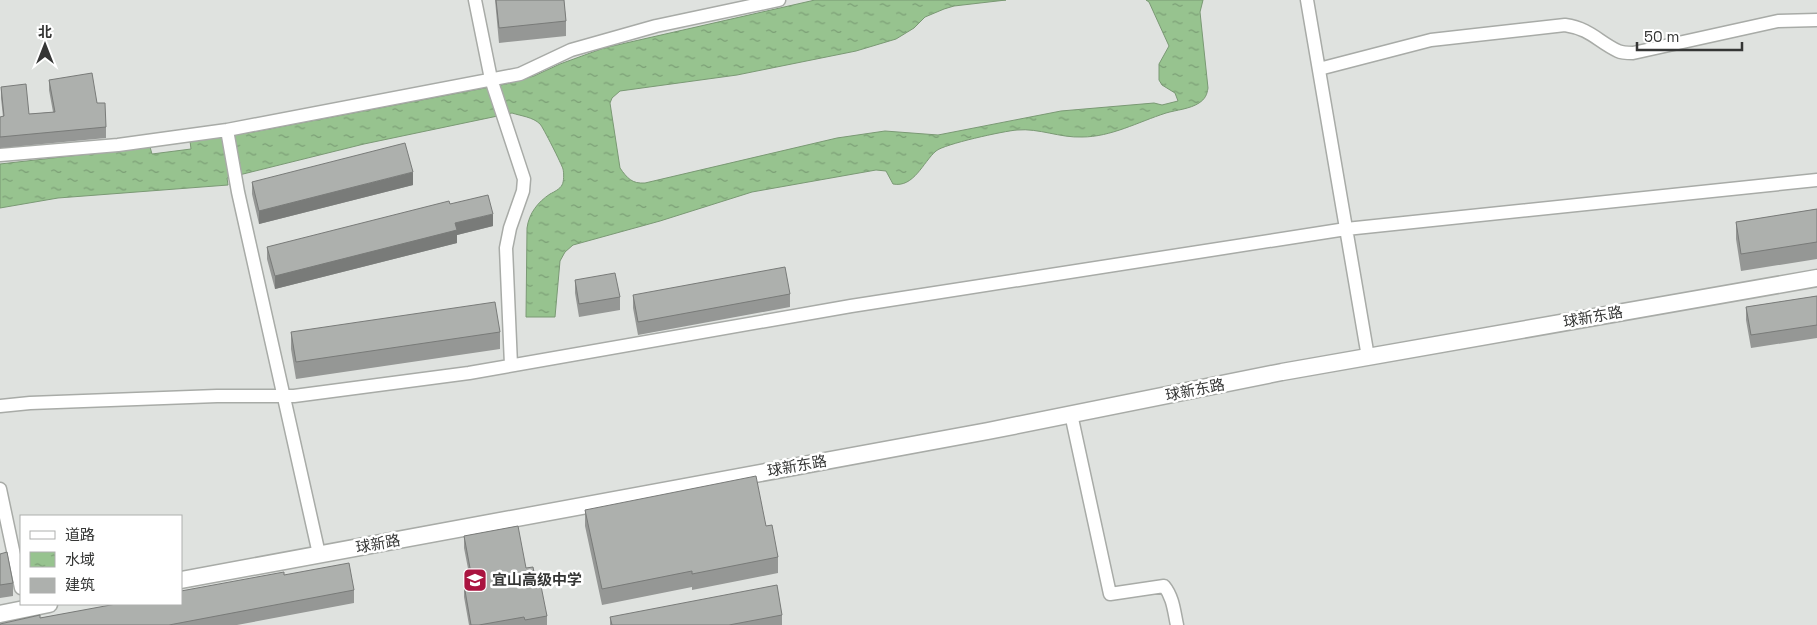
<svg xmlns="http://www.w3.org/2000/svg" width="1817" height="625" viewBox="0 0 1817 625" font-family="'Space Grotesk','Noto Sans SC',sans-serif">
	<style>
		.water { fill: url(#water-ripples); stroke: #7a9974 }
		.lines { fill: none; stroke-linecap: round; stroke-linejoin: round }
		.minor-casing { stroke: #a8aba7; stroke-width: 15 }
		.tertiary-casing { stroke: #a8aba7; stroke-width: 19 }
		.minor { stroke: #fff; stroke-width: 12 }
		.tertiary { stroke: #fff; stroke-width: 16 }
		.wall { fill: #959795 }
		.shaded-wall { fill: #797b79 }
		.building { fill: #adb0ad; stroke: #797b79 }
		.labels { text-anchor: middle; stroke-width: 5; stroke-linejoin: round; paint-order: stroke }
		.street-label { font-size: 15px; fill: #353635; stroke: #fff }
		.poi-label { font-size: 15px; font-weight: bold; fill: #353635; stroke: #fff; text-anchor: start }
	</style>
	<defs>
		<pattern id="water-ripples" width="26" height="14" patternUnits="userSpaceOnUse" patternTransform="scale(1.25)"><rect width="26" height="14" fill="#97c38f"/><path d="M2 4q2-2 4 0t4 0M15 11q2-2 4 0t4 0" fill="none" stroke="#7c9f76"/></pattern>
	</defs>
	<rect width="100%" height="100%" fill="#dfe2df"/>
	<path class="water" d="M815,0h191l-52,6 -10,3 -19,8 -11,11 -18,11 -40,12 -119,24 -117,16 -8,7 -2,5 10,65c7,10 12,16 25,15l192,-45 48,-7 53,4 123,-24 93,-8 8,2 16,-4 -3,-8 -13,-8 -3,-5v-16l10,-18 -20,-44 -3,-2h57l-3,12 8,76c-1,7 -3,11 -9,15 -9,6 -23,7 -33,10 -28,9 -55,24 -84,24 -22,1 -43,-9 -65,-7 -13,1 -73,14 -81,21 -13,11 -22,37 -43,33l-7,-13 -10,-1 -124,22 -92,29 -87,24 -8,7 -5,9 -5,56h-29l1,-89c2,-15 11,-26 23,-34 4,-2 10,-5 12,-9 2,-3 2,-12 1,-16 -1,-4 -20,-42 -23,-45 -7,-7 -19,-8 -28,-11l-148,31 -137,34 1,7 -170,13 -58,10v-44l150,-17 2,7 39,-5 -1,-8 63,-9 253,-48 28,-8 26,-12 44,-16z"/>
	<g class="lines">
		<g class="minor-casing">
			<path id="minor" d="M475,0l16,79 33,100 -1,12 -13,37 -4,20 5,117
				M1307,0l61,357
				M1319,69l112,-29 134,-15c26,4 32,16 53,26 4,2 10,2 15,2l145,-32 39,-1
				M227,130l11,62 81,362
				M0,155l118,-10 109,-15 293,-56 51,-24 85,-24 123,-26
				M0,406l30,-3 187,-7h77l175,-23 382,-67 495,-77 471,-49
				M1071,414l39,180 54,-8c9,11 10,25 13,39
				M0,489l21,99"/>
		</g>
		<g class="tertiary-casing">
			<path id="tertiary" d="M181,580l807,-149 294,-59 535,-94
				M0,614l49,-10"/>
		</g>
		<use href="#minor" class="minor"/>
		<use href="#tertiary" class="tertiary"/>
	</g>
	<path class="wall" d="M495,0h69l2,21v15l-67,7z
		M49,80l48,23 9,24v11l-106,10v-31h3l-2,-19v-11l28,27 24,-2 -4,-22z
		M252,182l161,3 -154,39 -7,-30z
		M450,204l43,22 -36,9v8l-182,46 -8,-30v-12z
		M1817,209v50l-76,12 -5,-32v-17z
		M575,280l45,17v13l-41,7 -4,-24z
		M790,294v13l-152,28 -5,-27v-13z
		M1817,296v42l-66,10 -5,-28v-13z
		M291,332h209v17l-204,30 -5,-30z
		M585,510l181,16 12,31v16l-86,17v-3l-90,18 -17,-79z
		M464,536l62,32 10,14 11,34v9h-78l-5,-28v-12l7,-1 -7,-36z
		M0,554l13,29v13l-13,2z
		M284,575l70,15v13l-117,22h-237z
		M782,615v10h-172v-8z"/>
	<path class="shaded-wall" d="M413,172v13l-154,39v-13z
		M493,214v12l-36,9v8l-182,46v-13l180,-53z"/>
	<path class="building" d="M496,0h68l2,21 -67,7z
		M92,73l5,30h8l1,24 -106,10v-20l4,-1 -3,-29 25,-3 3,30 26,-2 -6,-32z
		M405,143l8,29 -154,39 -7,-29z
		M488,195l5,19 -38,9 2,7 -182,46 -8,-29 182,-46 1,3z
		M1817,209v33l-76,12 -5,-32z
		M785,267l5,27 -152,28 -5,-27z
		M615,273l5,24 -41,7 -4,-24z
		M1817,296v29l-66,10 -5,-28z
		M495,302l5,30 -204,30 -5,-30z
		M756,476l10,50 6,-1 6,32 -86,17v-3l-90,18 -17,-79z
		M518,526l8,42 7,-1 3,15 4,-1 7,35 -22,4 -1,-3 -45,8h-8l-7,-40 9,-1 -9,-48z
		M7,552l6,31 -13,2v-31z
		M349,563l5,27 -185,35h-169v-1l40,-9v3l76,-14h65v-13l103,-19v3z
		M777,585l5,30 -53,10h-117l-2,-8z"/>
	<defs>
		<g id="school-square" transform="scale(1.25)"><rect x="-9" y="-9" width="18" height="18" rx="4" fill="#aa1440" stroke="#fff"/><path d="M0-5L7-2L0 1L-7-2ZM-4 1L0 2.5L4 1V4Q0 6-4 4Z" fill="#fff"/></g>
	</defs>
	<g fill-rule="evenodd">
		<use href="#school-square" x="475" y="580"/>
	</g>
	<g class="labels">
		<g class="street-label">
			<text transform="translate(1593 317) rotate(-10)" y="5">球新东路</text>
			<text transform="translate(1195 390) rotate(-11)" y="5">球新东路</text>
			<text transform="translate(797 466) rotate(-10)" y="5">球新东路</text>
			<text transform="translate(378 544) rotate(-10)" y="5">球新路</text>
		</g>
		<g class="poi-label">
			<text x="492" y="585">宜山高级中学</text>
		</g>
	</g>
	<rect x="20" y="515" width="162" height="90" fill="#ffffff" stroke="#aeafae"/>
	<rect x="30" y="531" width="25" height="8" fill="#ffffff" stroke="#aeafae"/>
	<text x="65" y="540" font-size="15" fill="#353635">道路</text>
	<rect x="30" y="552" width="25" height="15" fill="url(#water-ripples)" stroke="#aeafae"/>
	<text x="65" y="565" font-size="15" fill="#353635">水域</text>
	<rect x="30" y="578" width="25" height="15" fill="#adb0ad" stroke="#aeafae"/>
	<text x="65" y="590" font-size="15" fill="#353635">建筑</text>
	<g transform="translate(45 45)" stroke="#ffffff" stroke-width="4" paint-order="stroke">
	<path d="M0-4L9 19L0 12L-9 19Z" fill="#353635"/>
	<text y="-8" font-size="14" font-weight="bold" text-anchor="middle" fill="#353635">北</text>
	</g>
	<path d="M1637 42v8h105v-8" fill="none" stroke="#353635" stroke-width="2.5"/>
	<text x="1644" y="42" font-size="15" fill="#353635" stroke="#ffffff" stroke-width="4" paint-order="stroke">50 m</text>
</svg>
